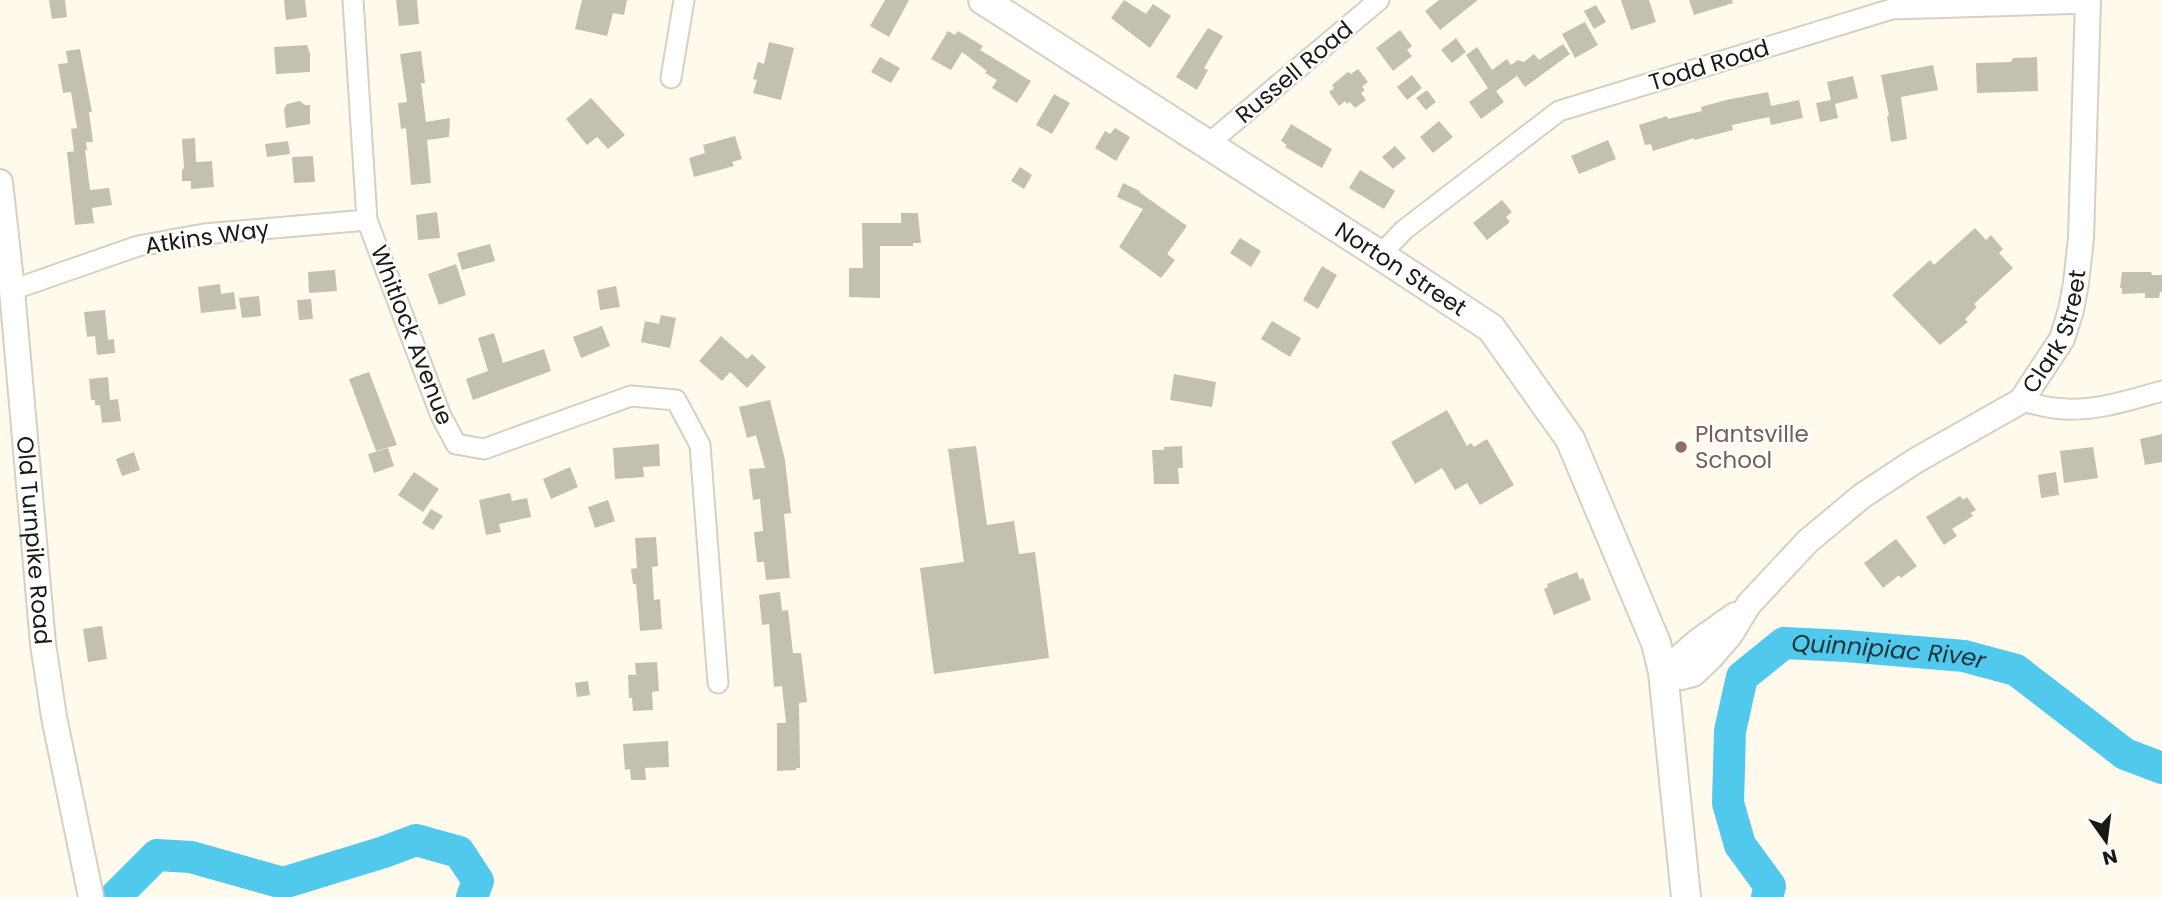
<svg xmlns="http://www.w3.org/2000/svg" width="2162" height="897" viewBox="0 0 2162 897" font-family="Poppins,sans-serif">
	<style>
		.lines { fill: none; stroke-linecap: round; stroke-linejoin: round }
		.river { stroke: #50c9ec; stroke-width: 32 }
		.building { fill: #c4c0b1 }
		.minor-casing { stroke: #d5d0c1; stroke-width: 23 }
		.major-casing { stroke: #d5d0c1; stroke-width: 28 }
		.highway-casing { stroke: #d5d0c1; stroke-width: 32 }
		.minor { stroke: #fff; stroke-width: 19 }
		.major { stroke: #fff; stroke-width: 24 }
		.highway { stroke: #fff; stroke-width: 28 }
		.education-dot { fill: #8d6e63; stroke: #fff; stroke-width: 2.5 }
		.labels { text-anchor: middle; stroke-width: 5; stroke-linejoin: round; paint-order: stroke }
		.street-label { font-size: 23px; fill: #1b1914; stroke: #fff }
		.education-label { font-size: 23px; fill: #785e54; stroke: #fff; text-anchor: start }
		.water-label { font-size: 24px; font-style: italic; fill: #1e333a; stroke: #fff }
	</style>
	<rect width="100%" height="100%" fill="#fffaeb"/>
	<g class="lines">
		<g class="river">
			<path d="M115,897l42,-42 34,2 92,26 101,-31 32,-12 43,12 19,29 -6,16"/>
			<path id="s1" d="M1767,897l3,-11 -30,-41 -12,-42 2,-72 12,-54 42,-34 62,3 118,10 52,14 109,84 37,14"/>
		</g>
	</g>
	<path class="building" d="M49,0h16l2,17 -15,2z
		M284,0h21l2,17 -21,3z
		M396,0h21l2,24 -20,2z
		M582,0h45l-3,15 -11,-2 -6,23 -32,-7z
		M885,0h24l-20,37 -19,-11z
		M1124,0l22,14 7,-10 18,12 -21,32 -39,-30z
		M1439,0h39l-38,30 -15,-19z
		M1621,0h28l7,22 -25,8z
		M1689,0h43l1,3 -39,12z
		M1596,5l10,17 -12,7 -10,-18z
		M1585,22l13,23 -23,13 -13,-24z
		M1208,28l15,8 -19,32 4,2 -11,20 -21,-13z
		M1400,30l12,16 -5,4 5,6 -19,15 -17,-23z
		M948,31l7,4 3,-4 25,15 -3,4 51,31 -14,22 -25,-15 5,-8 -12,-7 2,-2 -25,-19 -11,18 -20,-11z
		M1456,38l10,14 -14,11 -11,-13z
		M769,42l25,6 -13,52 -28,-7 4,-13 -4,-1 5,-17 6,2z
		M1563,44l7,10 -45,33 -8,-11 -21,15 8,11 -23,17 -12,-17 19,-14 -22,-33 11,-8 15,23 15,-11 4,6 7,-5 6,2 10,-8 5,6z
		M307,45l3,8v19l-34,2 -2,-27z
		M80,49l12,63h-3l4,30h-7l1,8h-2l5,40 19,-2 3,17 -20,3 2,15 -19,2 -8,-73 10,-1h-3l-3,-22 6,-1 -6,-36 -8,1 -5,-29 10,-1 -2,-12z
		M421,51l4,32h-4l5,39 24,-4 -1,19 -22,3 4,43 -20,2 -5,-57 -5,1 -3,-26 9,-1 -7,-48z
		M880,57l20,11 -9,15 -20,-11z
		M2037,57l1,34 -61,2 -1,-30 35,-1 2,-4z
		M1933,65l5,25 -37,7 6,42 -16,3 -4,-26h2l-8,-41z
		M1358,69l10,13 -6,5 3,3 -4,3 5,7 -11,8 -5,-6 -3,2 -2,-3 -6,5 -10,-14 5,-4 -2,-3 16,-13 3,2z
		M1412,75l10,13 -15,12 -10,-13z
		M1853,76l5,22 -23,6 3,14 -18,4 -4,-19 15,-3 -4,-18z
		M1427,90l9,12 -10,8 -10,-12z
		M1768,92l3,14 28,-6 4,18 -32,7 -2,-8 -37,8 1,5 -39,10v-2l-41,13 -2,-7 -6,1 -6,-20 28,-9 1,3 34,-8 -1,-4 25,-7z
		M1054,94l16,9 -18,31 -16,-9z
		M591,98l34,37 -17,14 -11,-12 -10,8 -21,-26z
		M300,101l5,4h5v19l-24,4 -2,-19 3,-5z
		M1439,121l14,16 -20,16 -13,-16z
		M1291,124l41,25 -10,19 -37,-21 2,-2 -6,-4z
		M1115,128l15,9 -14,24 -21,-13 10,-17 5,3z
		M735,136l7,23 -10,3 2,4 -40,11 -5,-19 16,-5 -2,-8z
		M195,138l1,24 16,-1 2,26 -23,2v-8h-9v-11l2,-2 -2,-29z
		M1608,140l8,19 -37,15 -8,-18z
		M288,141l2,13 -23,3 -2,-13z
		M1395,146l11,12 -13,11 -11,-12z
		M313,156l2,26 -21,1 -2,-26z
		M1020,167l12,8 -8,14 -13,-8z
		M1360,170l35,21 -11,18 -35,-21z
		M1123,183l17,8 -1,1 48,34 -20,28 8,6 -14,18 -42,-31 24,-38 -26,-12z
		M1502,200l10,12 -6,5 4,5 -23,18 -14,-17z
		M437,212l3,26 -22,2 -2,-25z
		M901,213h17l3,30h-8v3h-33v52l-31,-1v-29h14l-1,-45h39z
		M1975,228l11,12 5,-5 12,14 -4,4 14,15 -39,36 3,3 -12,12 3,3 -28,23 -48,-50 38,-35 4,5z
		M1240,238l21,13 -10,16 -21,-14z
		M490,244l5,17 -33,9 -5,-17z
		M456,264l10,31 -27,10 -11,-31z
		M1322,266l15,9 -19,34 -15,-9z
		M335,270l2,21 -28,2 -1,-21z
		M2122,272h29l1,3h10v17h-2l-1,6h-14v-5l-23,1v-6h-2z
		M220,284l1,10 13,-2 2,17 -35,4 -3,-26z
		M616,286l4,21 -20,3 -3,-20z
		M259,296l2,20 -19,2 -3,-20z
		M311,299l2,20 -14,1 -2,-20z
		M105,310l3,30 6,-1 1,14 -18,2 -2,-19 -8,1 -3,-25z
		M661,315l15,3 -6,30 -29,-6 4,-21 14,3z
		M1272,321l29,17 -11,19 -29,-18z
		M602,326l8,20 -29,12 -8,-21z
		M494,333l9,30 41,-14 7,22 -78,29 -7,-21 22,-8 -10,-33z
		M721,336l26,23 5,-5 14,13 -19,21 -17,-16 -8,9 -23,-20z
		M369,372l28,73 -21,6 -27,-72z
		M1174,374l42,8 -4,25 -42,-7z
		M108,377l2,23 8,-1 3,22 -19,2 -2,-18h-5v-5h-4l-2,-21z
		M770,400l15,60 6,53 -7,1 6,64 -24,2 -2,-18h-7l-3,-30 9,-1 -3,-32 -7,1 -4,-31 16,-1 -9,-33 -9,3 -8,-31z
		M1447,410l20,36 4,-3 3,4 13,-8 27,46 -34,20 -13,-22 -12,7 -13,-22 -27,16 -24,-42z
		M2162,434v28l-17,3 -5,-26z
		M659,444l1,22 -17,1 1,10 -29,2 -2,-31z
		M976,446l11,79 27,-4 5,33 16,-2 14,106 -115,16 -14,-106 44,-6 -16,-113z
		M1182,446l1,22h-5l1,16h-25l-2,-34h12v-3z
		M2093,447l5,31 -34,5 -4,-32z
		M388,448l6,18 -20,7 -6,-19z
		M134,452l6,18 -18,6 -6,-17z
		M570,467l8,20 -27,12 -8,-20z
		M414,472l25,17 -16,23 -25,-17z
		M2056,472l3,23 -18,3 -3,-23z
		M510,493l2,8 15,-3 4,19 -32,7 2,8 -15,3 -7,-35z
		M1960,496l3,4 4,-3 9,13 -5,3 2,3 -21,13 5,7 -13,9 -18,-28z
		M608,500l7,21 -20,7 -7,-21z
		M431,509l12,7 -10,14 -11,-7z
		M656,537l2,29 -6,1 2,33 6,-1 2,30 -22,2 -4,-47h-3l-2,-15 6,-1 -2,-30z
		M1896,539l21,27 -16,12 -2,-3 -16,13 -19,-25z
		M1577,572l3,8 3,-2 8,22 -37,15 -10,-26 4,-2 -1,-3z
		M780,592l2,19 6,-1 5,43h8l6,49 -8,1 1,65h-4v2l-19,1v-48h9l-4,-37 -8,1 -5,-63 -7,1 -3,-30z
		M102,626l5,33 -19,3 -5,-33z
		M657,662l2,29 -7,1 1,18 -20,1 -1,-13h-3l-1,-23h8l-1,-12z
		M588,681l2,14 -13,2 -2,-14z
		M668,741l1,26 -24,1 1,12h-15l-1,-11 -5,1 -2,-26z"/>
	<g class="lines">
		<g class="minor-casing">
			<path id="minor" d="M353,0l14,220 74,196 15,28 28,5 147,-53 45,4 24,45 18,238
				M671,78l13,-78
				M1208,144l171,-144
				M1380,255l24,-25 155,-119 333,-102 196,-6
				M12,290l126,-44 66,-12 163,-14
				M2021,401c11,2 22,6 33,7 37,5 73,-7 108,-17"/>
		</g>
		<g class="major-casing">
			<g id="major">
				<path id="s2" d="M0,182l12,108 31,354 11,73 37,180"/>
				<path id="s3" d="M1663,672l19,5 11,-3 18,-17 19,-22 19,-31 59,-63 54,-45 53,-35 106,-60 41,-62 9,-29 5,-27 5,-45 7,-238"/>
				<path d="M1663,672l34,-30 38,-27"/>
			</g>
		</g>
		<g class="highway-casing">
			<g id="highway">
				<path id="s4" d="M983,0l397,255 111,73 79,111 86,204 7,29 23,225"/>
			</g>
		</g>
		<use href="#minor" class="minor"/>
		<use href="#major" class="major"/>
		<use href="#highway" class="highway"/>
	</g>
	<circle class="education-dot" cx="1681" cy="447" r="7"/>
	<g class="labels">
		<g class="street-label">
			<text transform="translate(1709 65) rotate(-17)" y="8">Todd Road</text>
			<text transform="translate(1294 72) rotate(-40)" y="8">Russell Road</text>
			<text transform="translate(207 237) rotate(-8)" y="8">Atkins Way</text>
			<text dy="8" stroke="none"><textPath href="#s4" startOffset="497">Norton Street</textPath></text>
			<text dy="8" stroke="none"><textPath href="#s3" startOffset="542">Clark Street</textPath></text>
			<text transform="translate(412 335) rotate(69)" y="8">Whitlock Avenue</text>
			<text dy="8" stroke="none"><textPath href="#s2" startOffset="360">Old Turnpike Road</textPath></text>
		</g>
		<g class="education-label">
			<text x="1695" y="442">Plantsville<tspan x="1695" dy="26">School</tspan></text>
		</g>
		<g class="water-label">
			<text dy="8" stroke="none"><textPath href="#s1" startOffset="392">Quinnipiac River</textPath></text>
		</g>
	</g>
	<g transform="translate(2106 841) rotate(166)" stroke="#ffffff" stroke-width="5" paint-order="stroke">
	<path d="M0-5L12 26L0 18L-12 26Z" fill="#1b1914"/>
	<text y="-10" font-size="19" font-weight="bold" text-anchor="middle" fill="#1b1914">N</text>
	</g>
</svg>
